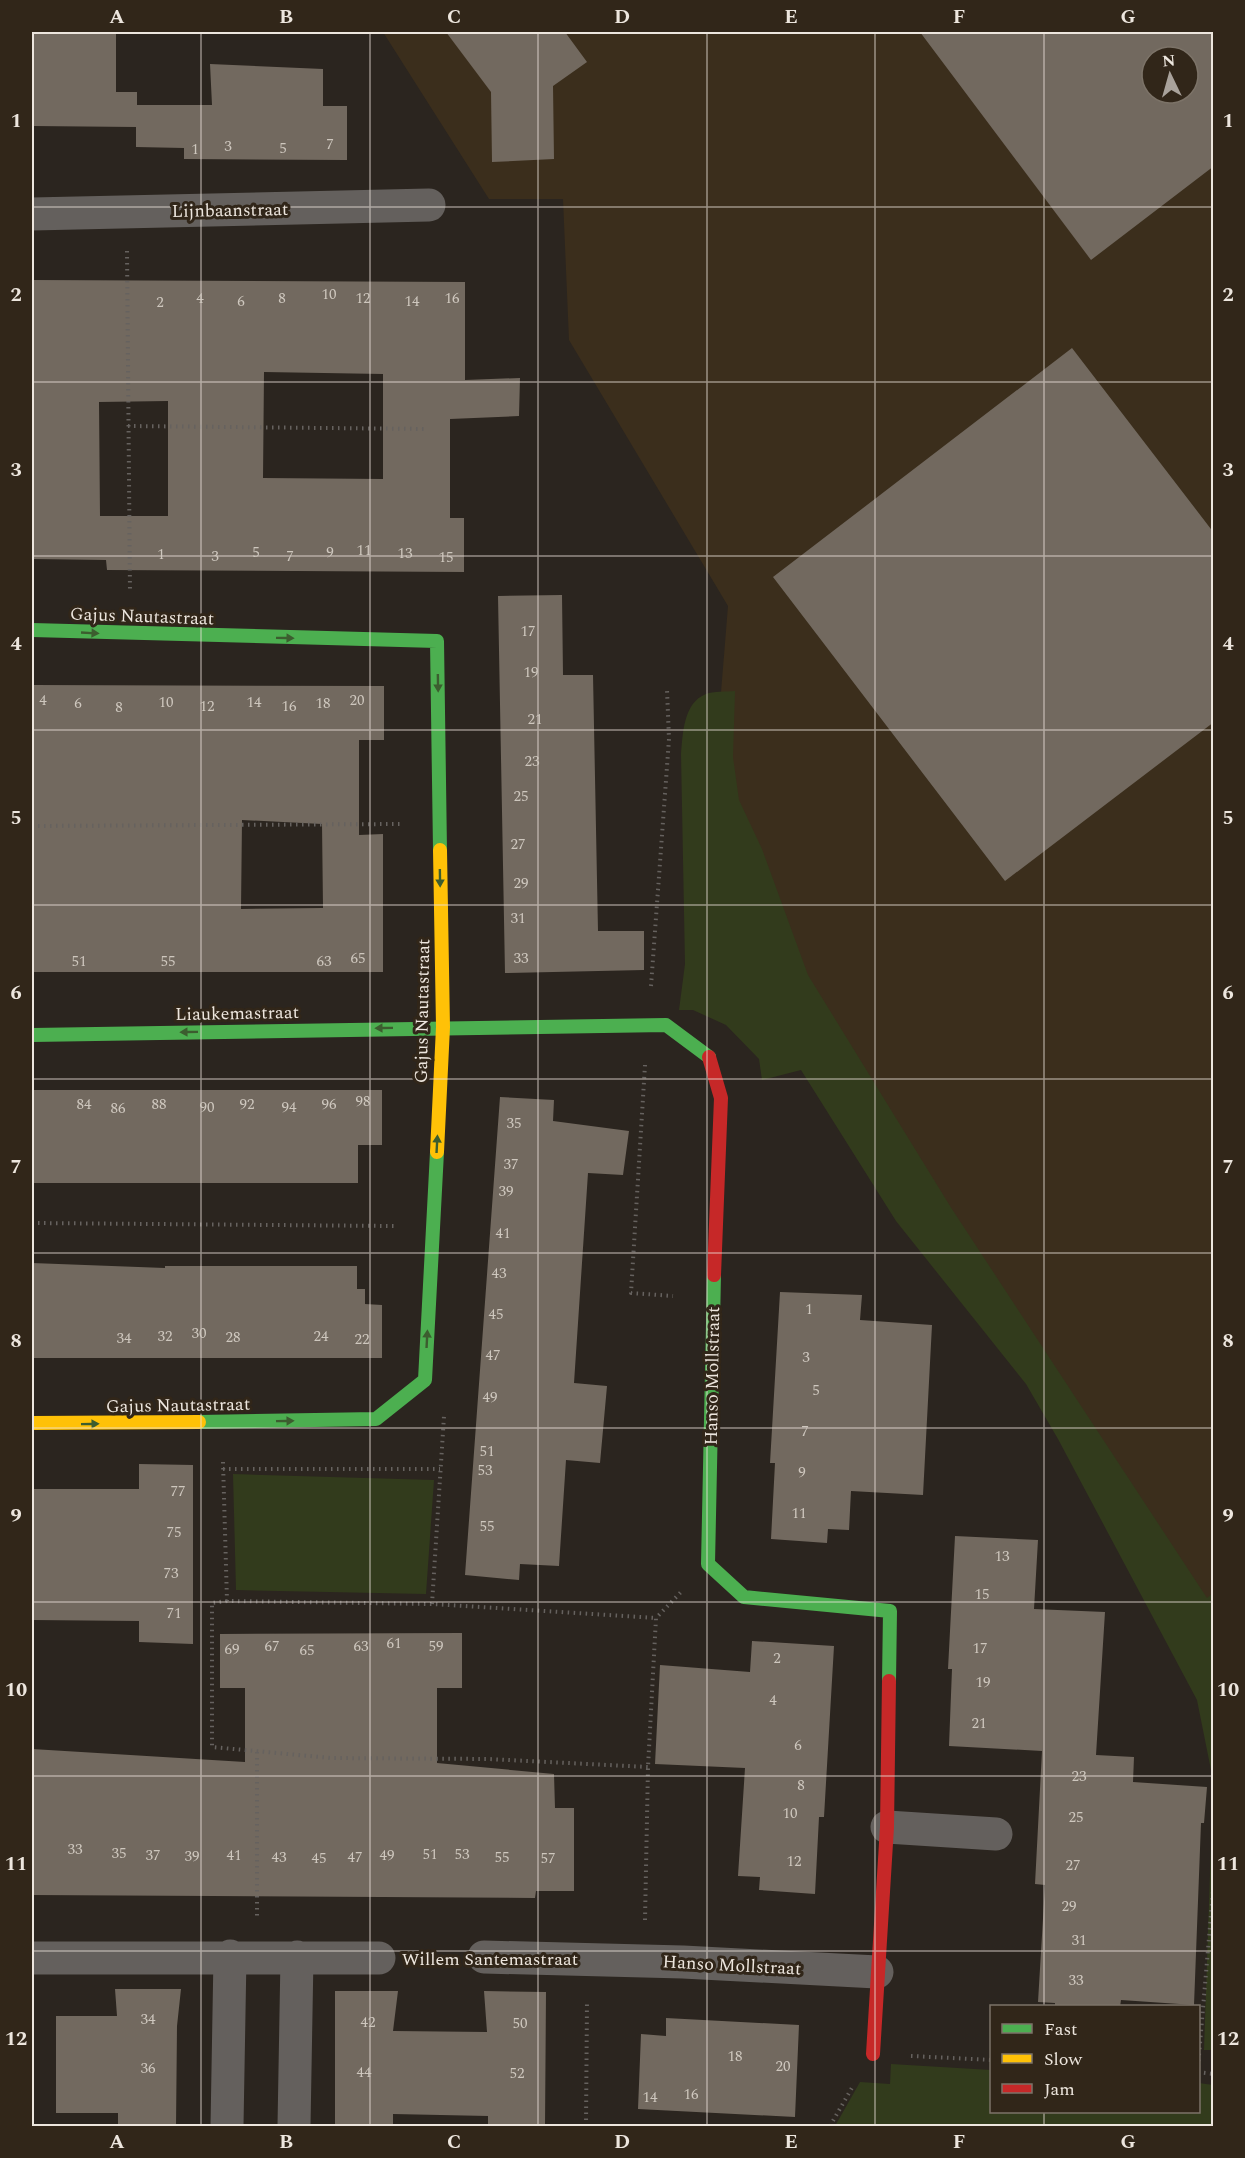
<svg xmlns="http://www.w3.org/2000/svg" width="1245" height="2158" viewBox="0 0 1245 2158" font-family="Spectral,serif">
	<style>
		.built { fill: #3b2e1c; fill-rule: evenodd }
		.green { fill: #323b1c }
		.building { fill: #72695f; fill-rule: evenodd }
		.lines { fill: none; stroke-linecap: round; stroke-linejoin: round }
		.path { stroke: #66625f; stroke-width: 4; stroke-dasharray: 1.5 4.5; stroke-linecap: butt }
		.street { stroke: #64605d; stroke-width: 33 }
		.fast { stroke: #4caf50; stroke-width: 14 }
		.slow { stroke: #ffc107; stroke-width: 14 }
		.jam { stroke: #c62828; stroke-width: 14 }
		.oneway { fill: #3c5d2f }
		.grid { fill: none; stroke: #ede6de; stroke-width: 1.5; stroke-opacity: 0.55 }
		.labels { text-anchor: middle; stroke-width: 6; stroke-linejoin: round; paint-order: stroke }
		.number-label { font-size: 15px; fill: #cec7be }
		.street-label { font-size: 18px; fill: #ede6de; stroke: #312619 }
		.neatline { fill: none; stroke: #ede6de; stroke-width: 2 }
		.grid-label { font-size: 20px; text-anchor: middle; font-weight: bold; fill: #ede6de }
	</style>
	<rect width="100%" height="100%" fill="#2b251f"/>
	<path class="built" d="M383,32h830l1,1567 -18,13 -389,-595 -90,-275 11,-136 -159,-266 -6,-141h-74zM1152,57h36v36h-36z"/>
	<path class="green" d="M735,691l-2,66 6,43 23,49 46,126 142,231 257,392 6,-5v187l-16,-80 -139,-261 -32,-55 -130,-163 -95,-151 -39,10 -3,-21 -33,-34 -33,-15h-14l6,-46 -4,-210c2,-20 2,-51 25,-60 7,-3 20,-2 29,-3z
		M233,1474l201,6 -8,114 -190,-4z
		M1213,1786v264h-9z
		M891,2064l100,6 1,42h206l1,-29 14,2v41h-378l25,-44 30,2z"/>
	<path class="building" d="M32,32h84v60h21v13h75l-2,-41 113,5v37h24v54l-163,-1v-11l-48,-1v-20l-104,-1z
		M446,32h119l22,30 -34,24 1,73 -62,3 -1,-70z
		M920,32h294v134l-123,94zM1152,57h36v36h-36z
		M32,280l433,2v98l55,-2 -1,38 -69,3v99h14v54l-357,-2 -1,-10 -74,-1zM264,372l119,2v105l-120,-1zM168,401v115h-68l-1,-114z
		M1072,348l142,185v189l-209,159 -232,-304z
		M562,595l1,80h30l5,256h46v39l-139,3 -7,-377z
		M32,685l352,1v54h-25v95l24,-1v138h-351zM242,820l80,4 1,84 -82,1z
		M32,1090h350v55h-24v38h-326z
		M500,1097l54,3 -1,21 76,10 -6,44 -35,-2 -14,210 33,3 -7,77 -34,-3 -7,106 -39,-2 -1,16 -54,-5z
		M32,1263l133,5v-2h192v23h8v15l17,1v53h-350z
		M780,1292l82,3 -2,25 72,5 -9,170 -72,-4 -2,39 -21,-1 -1,14 -56,-4 4,-76h-5z
		M139,1464l54,1v179l-54,-2v-21l-107,-1v-131h107z
		M955,1536l83,4 -4,69 71,3 -9,143 38,2 -1,25 74,5 -3,36h-3l-7,182 -73,-5 -1,7h-65v-4l-17,-1 7,-117 -10,-1 7,-133 -93,-5 3,-77h-4z
		M462,1633v55h-25v75l117,11 1,34h19v83h-38l-1,7 -503,-3v-146l213,13v-74h-25v-54z
		M752,1641l82,5 -10,171h-5l-4,77 -56,-4 1,-13 -22,-1 7,-108 -90,-4 5,-99 90,7z
		M115,1989h66l-4,37 -1,101h-58v-14h-62v-97h61z
		M335,1991h63l-5,40 94,1 -3,-41 62,1 -1,135h-57v-11l-95,-2v13h-58z
		M666,2018l133,7 -4,92 -157,-8 3,-75 25,2z"/>
	<g class="lines">
		<path class="path" d="M127,251l3,341
			M128,426l297,3
			M32,826l368,-2
			M651,986l18,-247 -2,-49
			M645,1065l-14,228 42,3
			M32,1223l362,3
			M223,1462l4,139 205,3 224,14
			M223,1469h217
			M227,1601l-15,2v144l119,11 157,1 160,8
			M432,1604l12,-188
			M257,1752v167
			M645,1920l3,-153 8,-149 25,-26
			M419,1958l26,-1
			M911,2056l81,4
			M1198,2067l16,-188
			M1198,2072l16,2
			M586,2126l1,-126
			M830,2126l23,-40"/>
		<path class="street" d="M32,214l397,-9
			M887,1827l109,7
			M484,1957l199,5 194,10
			M32,1958h347
			M227,2126l3,-170
			M294,2126l3,-169"/>
		<path class="fast" d="M32,630l405,11 3,209
			M32,1035l634,-10 43,32
			M714,1275l-6,289 36,33 146,14 -1,70
			M199,1422l177,-3 49,-39 12,-228"/>
		<path class="slow" d="M437,1152l6,-125 -3,-177
			M32,1423l167,-1"/>
		<path class="jam" d="M709,1057l12,41 -7,177
			M873,2054l14,-227 2,-146"/>
	</g>
	<defs><path id="oneway-solid" d="M-6-.8H1V-3.2L6.5 0L1 3.2V.8H-6Z" transform="scale(1.5)"/></defs>
	<g class="oneway">
		<use href="#oneway-solid" transform="translate(90 633) rotate(3)"/>
		<use href="#oneway-solid" transform="translate(285 638) rotate(1)"/>
		<use href="#oneway-solid" transform="translate(438 683) rotate(89)"/>
		<use href="#oneway-solid" transform="translate(440 878) rotate(89)"/>
		<use href="#oneway-solid" transform="translate(384 1028) rotate(179)"/>
		<use href="#oneway-solid" transform="translate(189 1032) rotate(179)"/>
		<use href="#oneway-solid" transform="translate(437 1144) rotate(-87)"/>
		<use href="#oneway-solid" transform="translate(427 1339) rotate(-87)"/>
		<use href="#oneway-solid" transform="translate(285 1421) rotate(-1)"/>
		<use href="#oneway-solid" transform="translate(90 1424) rotate(-1)"/>
	</g>
	<path class="grid" d="M201,32v2094M370,32v2094M538,32v2094M707,32v2094M875,32v2094M1044,32v1974M32,207h1182M32,382h1182M32,556h1182M32,730h1182M32,905h1182M32,1079h1182M32,1253h1182M32,1428h1182M32,1602h1182M32,1776h1182M32,1951h1182M1044,2112v14"/>
	<g class="labels">
		<g class="number-label">
			<text x="330" y="149">7</text>
			<text x="228" y="151">3</text>
			<text x="283" y="153">5</text>
			<text x="195" y="154">1</text>
			<text x="329" y="299">10</text>
			<text x="200" y="303">4</text>
			<text x="282" y="303">8</text>
			<text x="363" y="303">12</text>
			<text x="452" y="303">16</text>
			<text x="241" y="306">6</text>
			<text x="412" y="306">14</text>
			<text x="160" y="307">2</text>
			<text x="364" y="555">11</text>
			<text x="256" y="557">5</text>
			<text x="330" y="557">9</text>
			<text x="405" y="558">13</text>
			<text x="161" y="559">1</text>
			<text x="215" y="561">3</text>
			<text x="290" y="561">7</text>
			<text x="446" y="562">15</text>
			<text x="528" y="636">17</text>
			<text x="531" y="677">19</text>
			<text x="43" y="705">4</text>
			<text x="357" y="705">20</text>
			<text x="166" y="707">10</text>
			<text x="254" y="707">14</text>
			<text x="78" y="708">6</text>
			<text x="323" y="708">18</text>
			<text x="207" y="711">12</text>
			<text x="289" y="711">16</text>
			<text x="119" y="712">8</text>
			<text x="535" y="724">21</text>
			<text x="532" y="766">23</text>
			<text x="521" y="801">25</text>
			<text x="518" y="849">27</text>
			<text x="521" y="888">29</text>
			<text x="518" y="923">31</text>
			<text x="358" y="963">65</text>
			<text x="521" y="963">33</text>
			<text x="79" y="966">51</text>
			<text x="168" y="966">55</text>
			<text x="324" y="966">63</text>
			<text x="363" y="1106">98</text>
			<text x="84" y="1109">84</text>
			<text x="159" y="1109">88</text>
			<text x="247" y="1109">92</text>
			<text x="329" y="1109">96</text>
			<text x="207" y="1112">90</text>
			<text x="289" y="1112">94</text>
			<text x="118" y="1113">86</text>
			<text x="514" y="1128">35</text>
			<text x="511" y="1169">37</text>
			<text x="506" y="1196">39</text>
			<text x="503" y="1238">41</text>
			<text x="499" y="1278">43</text>
			<text x="809" y="1314">1</text>
			<text x="496" y="1319">45</text>
			<text x="199" y="1338">30</text>
			<text x="165" y="1341">32</text>
			<text x="321" y="1341">24</text>
			<text x="233" y="1342">28</text>
			<text x="124" y="1343">34</text>
			<text x="362" y="1344">22</text>
			<text x="493" y="1360">47</text>
			<text x="806" y="1362">3</text>
			<text x="816" y="1395">5</text>
			<text x="490" y="1402">49</text>
			<text x="805" y="1436">7</text>
			<text x="487" y="1456">51</text>
			<text x="485" y="1475">53</text>
			<text x="802" y="1477">9</text>
			<text x="178" y="1496">77</text>
			<text x="799" y="1518">11</text>
			<text x="487" y="1531">55</text>
			<text x="174" y="1537">75</text>
			<text x="1002" y="1561">13</text>
			<text x="171" y="1578">73</text>
			<text x="982" y="1599">15</text>
			<text x="174" y="1618">71</text>
			<text x="394" y="1648">61</text>
			<text x="272" y="1651">67</text>
			<text x="361" y="1651">63</text>
			<text x="436" y="1651">59</text>
			<text x="980" y="1653">17</text>
			<text x="232" y="1654">69</text>
			<text x="307" y="1655">65</text>
			<text x="777" y="1663">2</text>
			<text x="983" y="1687">19</text>
			<text x="773" y="1705">4</text>
			<text x="979" y="1728">21</text>
			<text x="798" y="1750">6</text>
			<text x="1079" y="1781">23</text>
			<text x="801" y="1790">8</text>
			<text x="790" y="1818">10</text>
			<text x="1076" y="1822">25</text>
			<text x="75" y="1854">33</text>
			<text x="119" y="1858">35</text>
			<text x="430" y="1859">51</text>
			<text x="462" y="1859">53</text>
			<text x="153" y="1860">37</text>
			<text x="234" y="1860">41</text>
			<text x="387" y="1860">49</text>
			<text x="192" y="1861">39</text>
			<text x="279" y="1862">43</text>
			<text x="355" y="1862">47</text>
			<text x="502" y="1862">55</text>
			<text x="319" y="1863">45</text>
			<text x="548" y="1863">57</text>
			<text x="794" y="1866">12</text>
			<text x="1073" y="1870">27</text>
			<text x="1069" y="1911">29</text>
			<text x="1079" y="1945">31</text>
			<text x="1076" y="1985">33</text>
			<text x="148" y="2024">34</text>
			<text x="368" y="2027">42</text>
			<text x="520" y="2028">50</text>
			<text x="735" y="2061">18</text>
			<text x="783" y="2071">20</text>
			<text x="148" y="2073">36</text>
			<text x="364" y="2077">44</text>
			<text x="517" y="2078">52</text>
			<text x="691" y="2099">16</text>
			<text x="650" y="2102">14</text>
		</g>
		<g class="street-label">
			<text transform="translate(230 210) rotate(-1)" y="6">Lijnbaanstraat</text>
			<text transform="translate(142 616) rotate(2)" y="6">Gajus Nautastraat</text>
			<text transform="translate(422 1011) rotate(-89)" y="6">Gajus Nautastraat</text>
			<text transform="translate(237 1013) rotate(-1)" y="6">Liaukemastraat</text>
			<text transform="translate(712 1376) rotate(-89)" y="6">Hanso Mollstraat</text>
			<text transform="translate(178 1405) rotate(-1)" y="6">Gajus Nautastraat</text>
			<text x="490" y="1965">Willem Santemastraat</text>
			<text transform="translate(732 1965) rotate(3)" y="6">Hanso Mollstraat</text>
		</g>
	</g>
	<rect width="1245" height="2158" fill="none" stroke="#312619" stroke-width="66"/>
	<rect x="990" y="2005" width="210" height="108" fill="#312619" stroke="#7c7368" stroke-width="1.5"/>
	<rect x="1002" y="2024" width="30" height="9" fill="#4caf50" stroke="#7c7368" stroke-width="1.5"/>
	<text x="1044" y="2035" font-size="18" fill="#ede6de">Fast</text>
	<rect x="1002" y="2054" width="30" height="9" fill="#ffc107" stroke="#7c7368" stroke-width="1.5"/>
	<text x="1044" y="2065" font-size="18" fill="#ede6de">Slow</text>
	<rect x="1002" y="2084" width="30" height="9" fill="#c62828" stroke="#7c7368" stroke-width="1.5"/>
	<text x="1044" y="2095" font-size="18" fill="#ede6de">Jam</text>
	<g transform="translate(1170 75) rotate(355)"><circle r="28" fill="#312619" stroke="#7c7368" stroke-width="1.5"/>
	<path d="M0-4.5L10 22L0 15L-10 22Z" fill="#a9a29b"/>
	<text y="-9" font-size="16" font-weight="bold" text-anchor="middle" fill="#ede6de">N</text>
	</g>
	<rect x="33" y="33" width="1179" height="2092" class="neatline"/>
	<g class="grid-label">
		<text x="117" y="23">A</text>
		<text x="286" y="23">B</text>
		<text x="454" y="23">C</text>
		<text x="622" y="23">D</text>
		<text x="791" y="23">E</text>
		<text x="959" y="23">F</text>
		<text x="1128" y="23">G</text>
		<text x="16" y="127">1</text>
		<text x="1228" y="127">1</text>
		<text x="16" y="301">2</text>
		<text x="1228" y="301">2</text>
		<text x="16" y="476">3</text>
		<text x="1228" y="476">3</text>
		<text x="16" y="650">4</text>
		<text x="1228" y="650">4</text>
		<text x="16" y="824">5</text>
		<text x="1228" y="824">5</text>
		<text x="16" y="999">6</text>
		<text x="1228" y="999">6</text>
		<text x="16" y="1173">7</text>
		<text x="1228" y="1173">7</text>
		<text x="16" y="1347">8</text>
		<text x="1228" y="1347">8</text>
		<text x="16" y="1522">9</text>
		<text x="1228" y="1522">9</text>
		<text x="16" y="1696">10</text>
		<text x="1228" y="1696">10</text>
		<text x="16" y="1870">11</text>
		<text x="1228" y="1870">11</text>
		<text x="16" y="2045">12</text>
		<text x="1228" y="2045">12</text>
		<text x="117" y="2148">A</text>
		<text x="286" y="2148">B</text>
		<text x="454" y="2148">C</text>
		<text x="622" y="2148">D</text>
		<text x="791" y="2148">E</text>
		<text x="959" y="2148">F</text>
		<text x="1128" y="2148">G</text>
	</g>
</svg>
